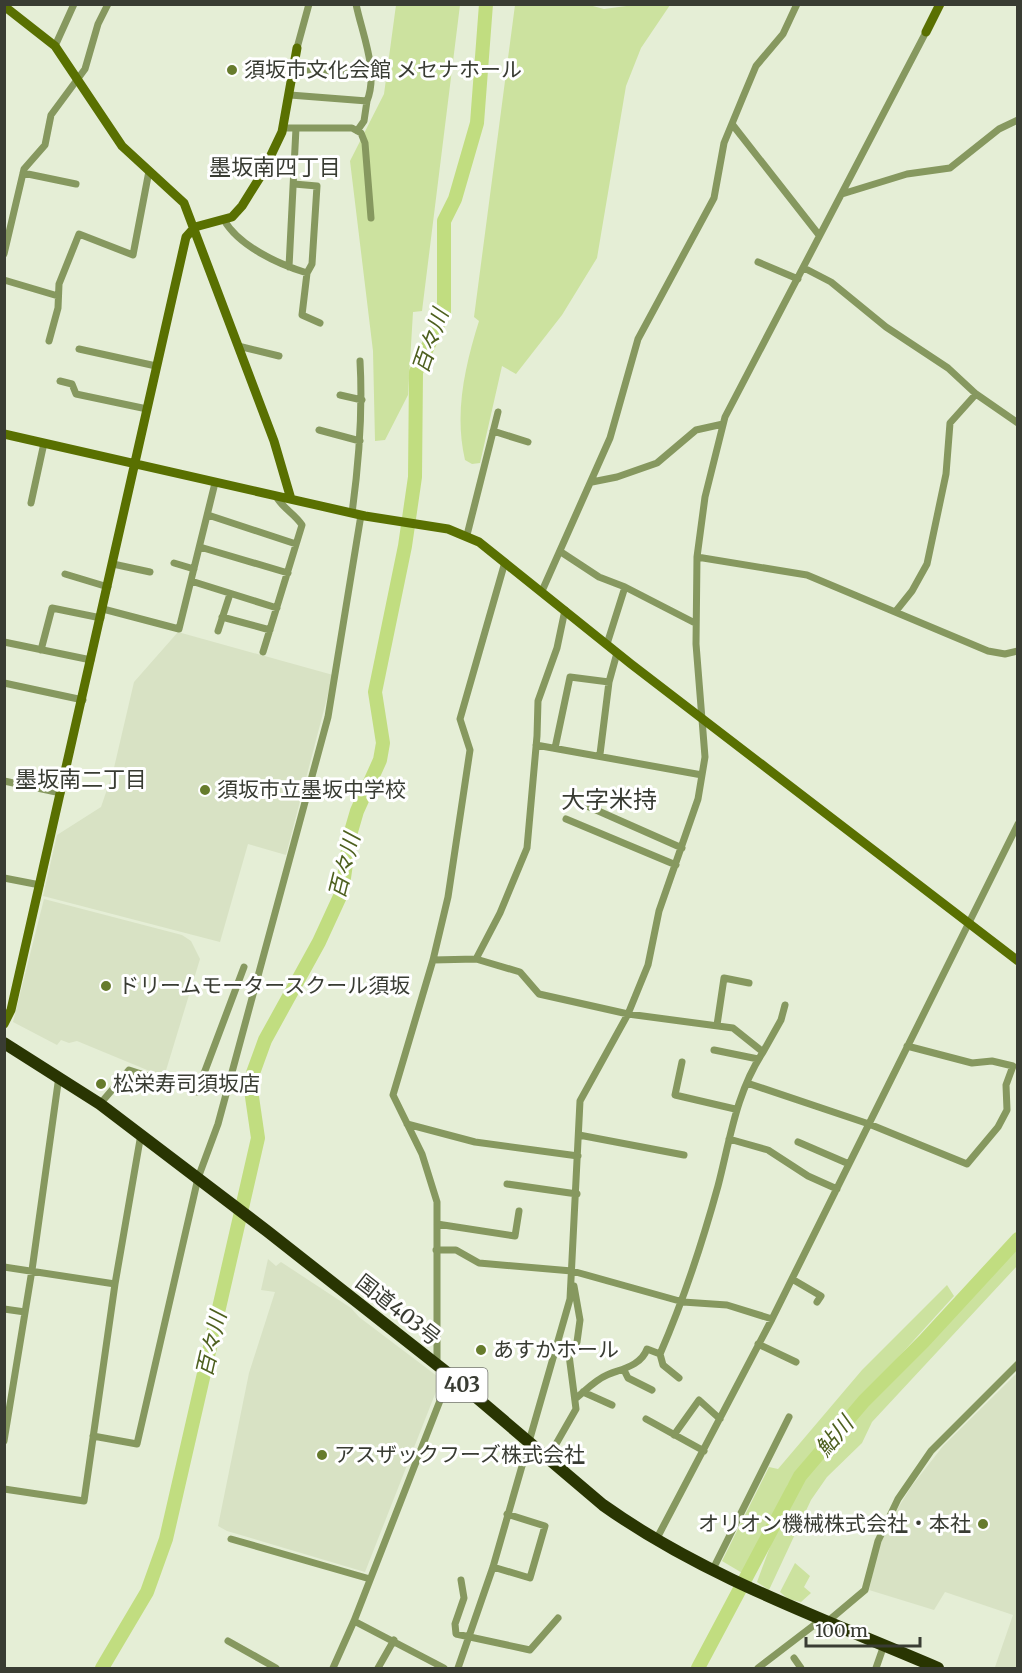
<svg xmlns="http://www.w3.org/2000/svg" width="1022" height="1673" viewBox="0 0 1022 1673" font-family="Merriweather,'Noto Sans JP',serif">
	<style>
		.built { fill: #d8e2c4 }
		.green { fill: #cce29f }
		.lines { fill: none; stroke-linecap: round; stroke-linejoin: round }
		.river { stroke: #c1dd80; stroke-width: 14 }
		.street { stroke: #86985f; stroke-width: 7 }
		.secondary { stroke: #597001; stroke-width: 9 }
		.highway { stroke: #293502; stroke-width: 12 }
		.poi-dot { fill: #667b2c; stroke: #fff; stroke-width: 2 }
		.labels { text-anchor: middle; stroke-width: 6; stroke-linejoin: round; paint-order: stroke }
		.shield { fill: #fff; stroke: #747670; stroke-width: 1.5 }
		.shield-label { font-size: 20px; font-weight: bold; fill: #393c33 }
		.poi-label { font-size: 21px; fill: #393c33; stroke: #fff; text-anchor: start }
		.street-label { font-size: 21px; fill: #393c33; stroke: #fff }
		.neighbourhood-label { font-size: 22px; fill: #393c33; stroke: #fff }
		.water-label { font-size: 22px; font-style: italic; fill: #4e601f; stroke: #fff }
		.quarter-label { font-size: 24px; fill: #393c33; stroke: #fff }
	</style>
	<rect width="100%" height="100%" fill="#e5eed6"/>
	<path class="built" d="M178,632l155,43 -47,180 -38,-11 -28,98 -177,-46 14,-61 44,-28 12,-35 21,-90z
		M44,899l138,36 9,6 9,18 -36,118 -87,-36 -8,2 -8,-3 -4,5 -44,-23z
		M268,1259l8,7 5,-4 70,46 8,9 78,59 2,8 -74,188 -138,-41 -9,-5 31,-153 26,-81 -14,-2z
		M1017,1373v295h-18l-4,-1 18,-52 -68,-23 -11,18 -65,-20 7,-33 11,-31 24,-39 32,-41z"/>
	<path class="green" d="M396,5h64l-38,306 -9,1 -5,83 -23,45 -10,1 -2,-90 -23,-190 34,-67z
		M515,5h74l15,4 30,-4h36l-29,43 -15,38 -29,172 -35,57 -46,59 -14,-8 -22,97 -8,1 -7,-4c-11,-47 0,-94 14,-139l-5,-4z
		M1017,1245v21l-145,156 -10,21 -35,34 -16,23 -42,90 -12,-8 27,-73 17,-30 62,-72z
		M947,1285l7,11 -149,164 -17,24 -39,93 -27,-16 47,-94 9,2 84,-99z
		M795,1563l15,13 -6,11 7,6 -10,9 -13,-3 -8,-7z"/>
	<g class="lines">
		<path class="river" d="M102,1668l45,-76 19,-53 92,-401 -7,-48 2,-17 12,-33 54,-98 23,-50 8,-57 7,-24 23,-51 3,-17 -8,-51 30,-146 10,-69 1,-105 28,-60v-91l11,-22 22,-76 9,-119
			M698,1668l102,-192 64,-75 60,-60 94,-102"/>
		<path class="street" d="M55,46l19,-42
			M297,48l12,-44
			M293,69l51,3
			M290,95l77,6c12,-30 -5,-67 -11,-97
			M732,124l87,111
			M283,128h69l9,5 4,10 6,75
			M357,131l7,-10 3,-20
			M23,173l53,11
			M294,184l23,2 -5,78 -5,9
			M842,194l65,-20 43,-6 49,-39 19,-9
			M224,220c15,26 54,44 83,53l-5,42 18,8
			M4,254l20,-85 21,-24 6,-30 34,-46 13,-45 10,-20
			M758,262l40,17
			M289,267l7,-139
			M804,268l27,14 55,45 62,41 28,26 42,29
			M4,280l54,16
			M49,341l9,-33 1,-24 20,-50 54,21 16,-84
			M238,346l41,10
			M79,349l77,17
			M60,381l12,3 4,10 71,15
			M340,395l22,5
			M319,430l41,11
			M493,431l35,11
			M592,482l25,-5 40,-14 39,-33 27,-6
			M31,503l13,-60
			M352,513c7,-51 11,-100 8,-152
			M208,515l88,29
			M467,535l31,-123
			M200,547l88,26
			M561,552l38,25 26,10
			M697,557l110,18 181,76 17,3 13,-3
			M174,563l20,6
			M113,564l37,8
			M65,574l43,13
			M191,581l86,27
			M542,591l68,-153 28,-99 76,-141 10,-55 19,-46 13,-31 27,-32 14,-30
			M103,609l76,20 36,-146
			M896,611l16,-20 15,-27 19,-90 4,-51 26,-29
			M222,617l48,13
			M218,631l12,-37
			M4,642l87,18
			M607,644l18,-57 70,36
			M41,650l11,-42 49,10
			M263,652l39,-127c-8,-12 -19,-16 -26,-29
			M4,683l79,17
			M536,745l166,30
			M555,748l15,-71 39,5
			M600,754l9,-72 8,-29
			M4,781l57,12
			M587,806l95,42
			M566,819l110,46
			M4,878l36,7
			M476,959l24,-46 27,-65 10,-112 1,-35 19,-53 8,-38
			M433,960l43,-1 44,13 19,22 89,20 105,14 30,24c-27,41 -33,88 -45,134 -16,58 -34,113 -58,168l3,11 16,13
			M717,1025l7,-47 25,5
			M714,1050l44,9
			M763,1052l18,-32 4,-15
			M682,1062l-7,33 60,14
			M747,1083l122,41 98,40 31,-37 9,-17 -1,-25 7,-19 -21,-5 -20,2 -65,-17
			M100,1104l29,-34 68,22 47,-125
			M407,1124l68,18 103,14
			M579,1135l105,20
			M729,1139l39,11 40,26 29,13
			M798,1142l51,22
			M507,1184l70,10
			M437,1224l78,12 4,-25
			M436,1250h20l23,13 93,8 111,31 44,3 45,14
			M4,1267l111,17
			M792,1279l29,17 -4,6
			M4,1309l21,3
			M758,1344l38,18
			M437,1364v-162l-15,-48 -29,-59 40,-135 15,-63 22,-147 -10,-31 45,-157
			M624,1370l4,8 24,12
			M583,1392l29,13
			M575,1399c10,-8 20,-19 32,-24 14,-6 34,-9 40,-26l13,5
			M646,1419l58,32
			M674,1435l25,-35 21,19
			M93,1436l44,8 61,-266 20,-54 110,-407 33,-202
			M4,1441l28,-171 27,-194
			M548,1458l28,-49 -7,-54 8,-13 3,-22 -6,-34
			M4,1489l80,12 31,-217 26,-150
			M231,1539l139,40
			M656,1540l116,-221 246,-495
			M493,1567l37,11 15,-52 -38,-12
			M713,1569l76,-152
			M461,1580l3,18 -9,26 1,10 74,16 28,-32
			M354,1621l90,47
			M827,1622l38,-32 13,-49 20,-42 33,-48 87,-87
			M228,1641l48,27
			M794,1658l7,10
			M333,1668l21,-47 96,-246
			M378,1668l16,-28
			M458,1668l35,-101 77,-268 10,-198 48,-87 20,-49 11,-54 39,-112 7,-42 -9,-113 1,-87 8,-60 20,-80 201,-385
			M758,1668l64,-49
			M876,1668l8,-23"/>
		<path class="secondary" d="M4,6l51,40 67,100 62,57 90,238 17,58
			M926,32l14,-28
			M4,434l361,82 83,13 31,13 152,122 387,297
			M4,1024l7,-14 175,-773 9,-10 37,-10 10,-11 20,-32 20,-42 15,-84"/>
		<path class="highway" d="M4,1043l96,61 167,127 183,144 153,130c101,72 221,114 335,163"/>
	</g>
	<g class="poi-dot">
		<circle cx="232" cy="70" r="6"/>
		<circle cx="205" cy="790" r="6"/>
		<circle cx="106" cy="986" r="6"/>
		<circle cx="101" cy="1084" r="6"/>
		<circle cx="481" cy="1350" r="6"/>
		<circle cx="322" cy="1455" r="6"/>
		<circle cx="983" cy="1524" r="6"/>
	</g>
	<g class="labels">
		<rect class="shield" x="436.5" y="1368" width="51" height="34" rx="4.5"/>
		<g class="shield-label">
			<text x="462" y="1392">403</text>
		</g>
		<g class="poi-label">
			<text x="244" y="77">須坂市文化会館 メセナホール</text>
			<text x="217" y="797">須坂市立墨坂中学校</text>
			<text x="118" y="993">ドリームモータースクール須坂</text>
			<text x="113" y="1091">松栄寿司須坂店</text>
			<text x="493" y="1357">あすかホール</text>
			<text x="334" y="1462">アスザックフーズ株式会社</text>
			<text x="971" y="1531" text-anchor="end">オリオン機械株式会社・本社</text>
		</g>
		<g class="street-label">
			<text transform="translate(398 1310) rotate(38)" y="7">国道403号</text>
		</g>
		<g class="neighbourhood-label">
			<text x="275" y="175">墨坂南四丁目</text>
			<text x="81" y="787">墨坂南二丁目</text>
		</g>
		<g class="water-label">
			<text transform="translate(430 341) rotate(-71)" y="8">百々川</text>
			<text transform="translate(344 866) rotate(-76)" y="8">百々川</text>
			<text transform="translate(211 1344) rotate(-77)" y="8">百々川</text>
			<text transform="translate(834 1436) rotate(-50)" y="8">鮎川</text>
		</g>
		<g class="quarter-label">
			<text x="609" y="808">大字米持</text>
		</g>
	</g>
	<rect width="1022" height="1673" fill="none" stroke="#393c33" stroke-width="12"/>
	<path d="M806 1637v9h114v-9" fill="none" stroke="#393c33" stroke-width="3"/>
	<text x="815" y="1637" font-size="18" fill="#393c33" stroke="#ffffff" stroke-width="4.5" paint-order="stroke">100 m</text>
</svg>
